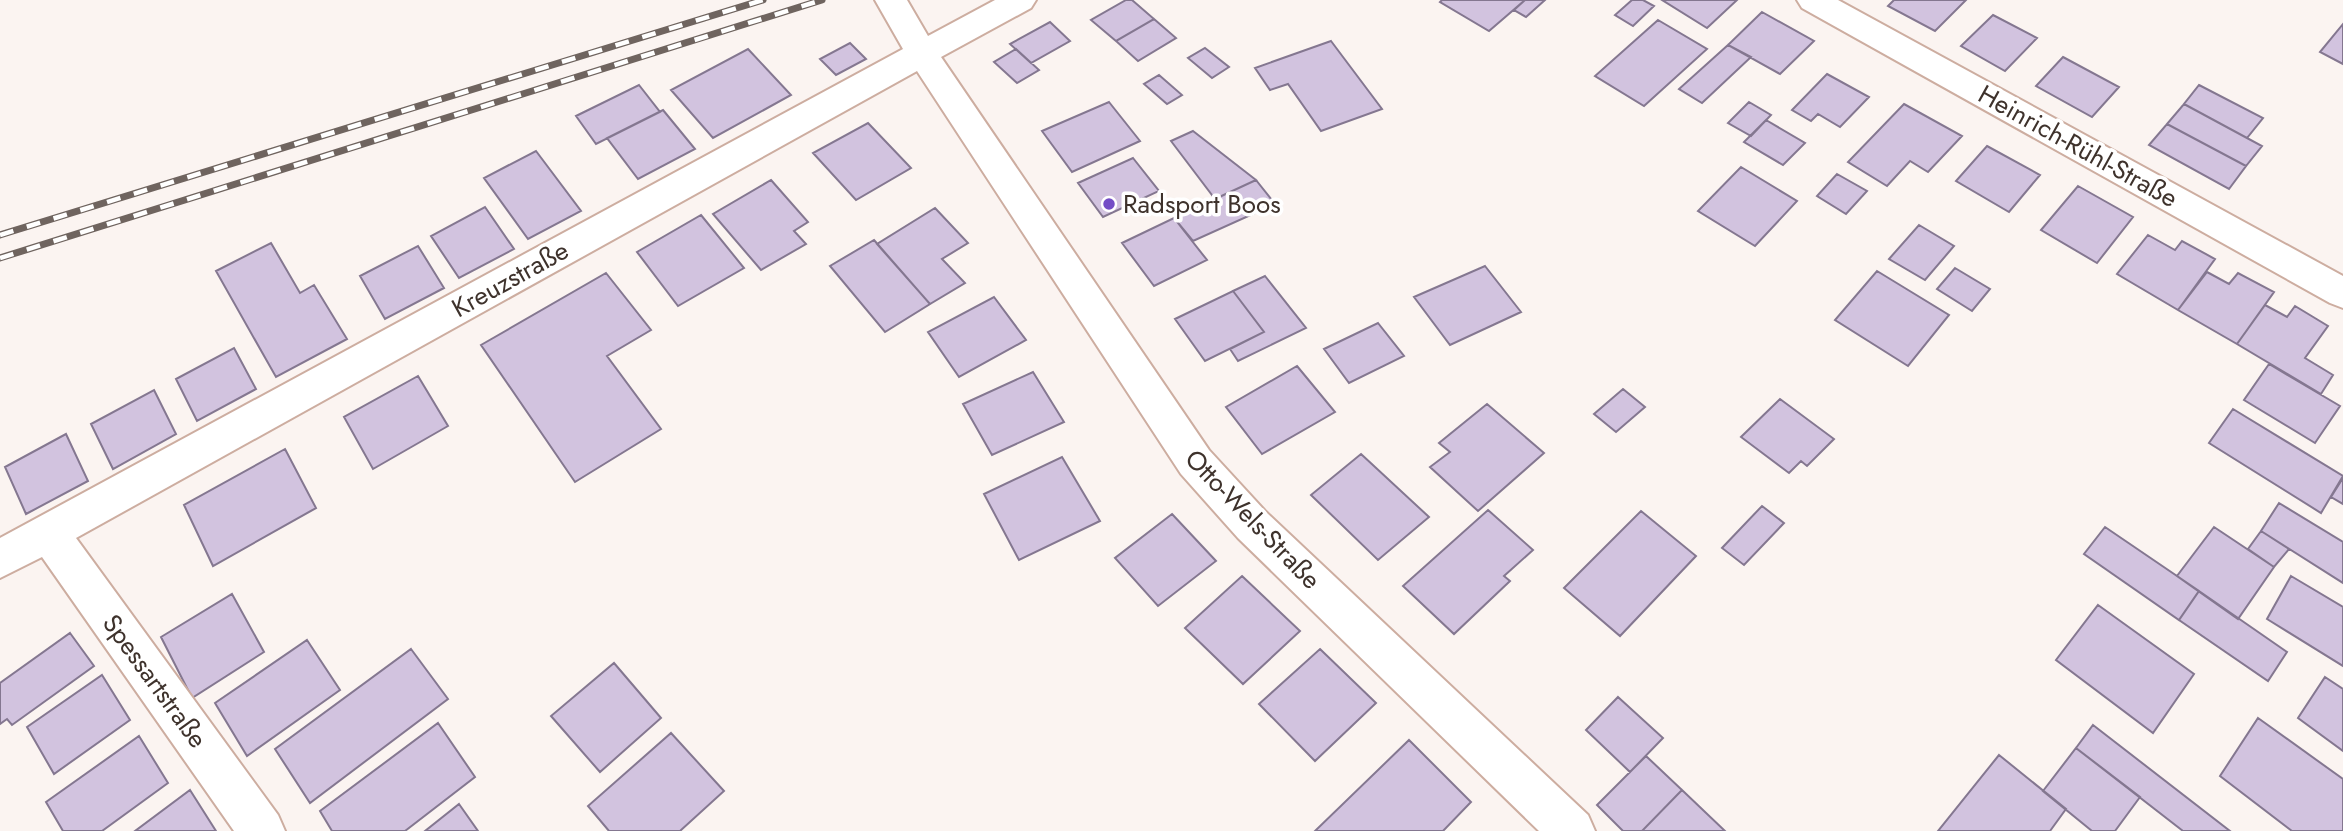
<svg xmlns="http://www.w3.org/2000/svg" width="2343" height="831" viewBox="0 0 2343 831" font-family="Jost,sans-serif">
	<style>
		.building { fill: #d2c3df; stroke: #847790; stroke-width: 2 }
		.lines { fill: none; stroke-linecap: round; stroke-linejoin: round }
		.minor-casing { stroke: #cdada0; stroke-width: 4 }
		.minor { fill: #fff; fill-rule: evenodd }
		.rail-casing { stroke: #6f645f; stroke-width: 7 }
		.rail { stroke: #fff; stroke-width: 4.5; stroke-dasharray: 14; stroke-linecap: butt }
		.poi-dot { fill: #744dc6; stroke: #fff; stroke-width: 2.5 }
		.labels { text-anchor: middle; stroke-width: 7; stroke-linejoin: round; paint-order: stroke }
		.street-label { font-size: 26px; fill: #3e322c; stroke: #fff }
		.poi-label { font-size: 26px; fill: #3e322c; stroke: #fff; text-anchor: start }
	</style>
	<rect width="100%" height="100%" fill="#fbf4f1"/>
	<path class="building" d="M1126,0h6l22,19 -38,22 -25,-21z
		M1442,0h83l-36,31 -49,-29z
		M1525,0h20l-19,17 -12,-7z
		M1632,0h11l11,6 -21,20 -18,-11z
		M1662,0h75l-30,28z
		M1894,0h72l-31,31 -47,-25z
		M1762,12l52,29 -34,33 -52,-29z
		M1993,15l44,23 -32,33 -44,-25z
		M1154,19l22,19 -38,23 -22,-20z
		M1658,20l49,29 -63,57 -49,-30z
		M1050,22l20,19 -39,22 -21,-19z
		M2343,24v40l-23,-12z
		M1331,41l51,68 -61,22 -33,-47 -18,6 -15,-22z
		M850,43l16,16 -30,16 -16,-16z
		M1728,45l23,12 -49,46 -23,-14z
		M1205,48l24,19 -17,11 -24,-20z
		M748,49l43,46 -78,43 -42,-48z
		M1016,49l23,21 -22,13 -23,-21z
		M2063,57l56,30 -27,30 -56,-31z
		M1827,74l42,23 -29,30 -22,-13 -7,7 -19,-11z
		M1159,75l23,20 -15,9 -23,-20z
		M639,85l21,27 -64,32 -20,-28z
		M2199,85l64,33 -16,20 -63,-34z
		M1109,102l31,39 -68,31 -30,-41z
		M1749,102l22,13 -20,21 -23,-13z
		M1904,104l58,32 -34,36 -18,-11 -23,25 -39,-24z
		M2184,104l63,34 15,8 -16,20 -79,-42z
		M663,110l32,39 -57,30 -31,-41z
		M1766,120l39,23 -22,22 -39,-23z
		M868,123l43,45 -55,32 -43,-47z
		M2167,124l79,42 -17,23 -80,-44z
		M1193,131l63,49 -41,19 -44,-58z
		M1987,146l53,29 -31,37 -53,-31z
		M536,151l45,60 -53,28 -44,-61z
		M1133,158l26,33 -56,26 -25,-34z
		M1741,167l56,34 -42,45 -57,-35z
		M1837,174l30,17 -21,23 -29,-18z
		M771,180l37,42 -14,9 12,13 -45,26 -48,-56z
		M1256,180l19,24 -82,37 -19,-23z
		M2078,186l55,31 -36,46 -56,-33z
		M485,207l29,42 -55,29 -28,-42z
		M935,208l33,35 -26,16 23,24 -35,21 -53,-60z
		M701,215l43,53 -66,38 -41,-54z
		M1174,218l33,42 -53,26 -32,-43z
		M1919,225l35,21 -29,34 -36,-21z
		M2148,235l27,15 7,-9 33,18 -37,51 -61,-36z
		M874,240l56,64 -45,28 -55,-66z
		M271,243l29,50 14,-8 33,54 -71,38 -60,-106z
		M418,246l26,42 -59,31 -25,-43z
		M1485,266l36,46 -71,33 -36,-48z
		M1955,268l35,21 -18,22 -35,-22z
		M1877,271l72,44 -41,51 -73,-46z
		M2207,272l22,12 9,-11 36,19 -37,52 -59,-34z
		M606,273l45,57 -44,26 54,73 -86,53 -94,-137z
		M1265,276l41,52 -68,33 -8,-12 34,-17 -31,-41z
		M1233,291l31,41 -59,29 -30,-42z
		M994,297l32,43 -67,37 -31,-45z
		M2265,305l22,12 8,-11 33,20 -23,32 28,17 -12,19 -84,-50z
		M1378,323l26,33 -55,27 -25,-34z
		M234,348l22,41 -59,32 -21,-42z
		M2269,364l71,42 -25,37 -71,-43z
		M1297,366l38,46 -73,42 -36,-47z
		M1033,372l31,50 -72,33 -29,-51z
		M418,376l30,50 -75,43 -29,-52z
		M1623,389l22,18 -29,25 -22,-18z
		M154,390l22,44 -63,35 -22,-45z
		M1780,399l54,40 -27,27 -6,-5 -12,12 -48,-36z
		M1487,404l57,49 -66,58 -48,-44 20,-15 -11,-9z
		M2233,409l110,67 -22,37 -112,-70z
		M66,434l22,47 -62,33 -21,-47z
		M285,449l31,59 -103,58 -29,-61z
		M1361,454l68,63 -51,43 -67,-65z
		M1062,457l38,64 -81,39 -35,-66z
		M2343,478v26l-12,-7z
		M2279,503l64,39v41l-82,-52z
		M1762,506l22,17 -40,42 -22,-17z
		M1488,510l45,40 -29,26 6,5 -56,53 -51,-48z
		M1641,511l55,45 -76,80 -56,-48z
		M1172,514l44,47 -58,45 -43,-48z
		M2105,527l94,64 -20,29 -95,-66z
		M2214,527l60,40 -36,52 -61,-43z
		M2261,531l28,18 -15,18 -26,-18z
		M1242,576l58,55 -57,53 -58,-56z
		M2291,576l52,31v59l-76,-47z
		M2199,591l88,61 -19,29 -89,-61z
		M232,594l32,58 -72,46 -31,-61z
		M2098,605l96,69 -41,59 -97,-73z
		M70,633l24,33 -82,59 -5,-6 -7,5v-41z
		M307,640l33,50 -93,66 -32,-53z
		M411,649l37,50 -138,104 -35,-54z
		M1320,649l56,54 -61,58 -56,-57z
		M614,663l47,55 -61,54 -49,-56z
		M102,675l28,45 -76,54 -27,-47z
		M2325,677l18,12v62l-45,-33z
		M1618,697l45,41 -33,34 -44,-42z
		M2258,718l85,61v52h-51l-72,-55z
		M438,723l37,54 -70,54h-73l-12,-20z
		M2093,725l137,106h-47l-107,-83z
		M671,733l53,58 -44,40h-71l-21,-25z
		M139,736l29,47 -66,48h-39l-17,-29z
		M1409,740l62,62 -28,29h-128z
		M2076,748l64,49 -25,34h-23l-49,-40z
		M1999,755l67,54 -16,22h-112z
		M1646,756l36,34 -40,41h-19l-26,-26z
		M190,790l26,41h-81z
		M1682,790l43,41h-83z
		M459,804l19,27h-53z"/>
	<g class="lines">
		<g class="minor-casing">
			<path id="minor" d="M875,0h32l21,36 67,-36h41l-5,8 -90,49 268,393 57,62 322,303 7,16h-56l-301,-293 -57,-64 -264,-403 -841,467 202,277 7,16h-51l-192,-274 -42,21v-40l903,-489z
				M1797,0h41l505,276v32l-13,-5 -528,-295z"/>
		</g>
		<use href="#minor" class="minor"/>
		<g class="rail-casing">
			<path id="rail" d="M0,235l763,-235
				M0,258l822,-258"/>
		</g>
		<use href="#rail" class="rail"/>
	</g>
	<circle class="poi-dot" cx="1109" cy="204" r="7"/>
	<g class="labels">
		<g class="street-label">
			<text transform="translate(2078 146) rotate(29)" y="9">Heinrich-Rühl-Straße</text>
			<text transform="translate(510 279) rotate(-29)" y="9">Kreuzstraße</text>
			<text transform="translate(1253 519) rotate(46)" y="9">Otto-Wels-Straße</text>
			<text transform="translate(155 681) rotate(54)" y="9">Spessartstraße</text>
		</g>
		<g class="poi-label">
			<text x="1123" y="213">Radsport Boos</text>
		</g>
	</g>
</svg>
